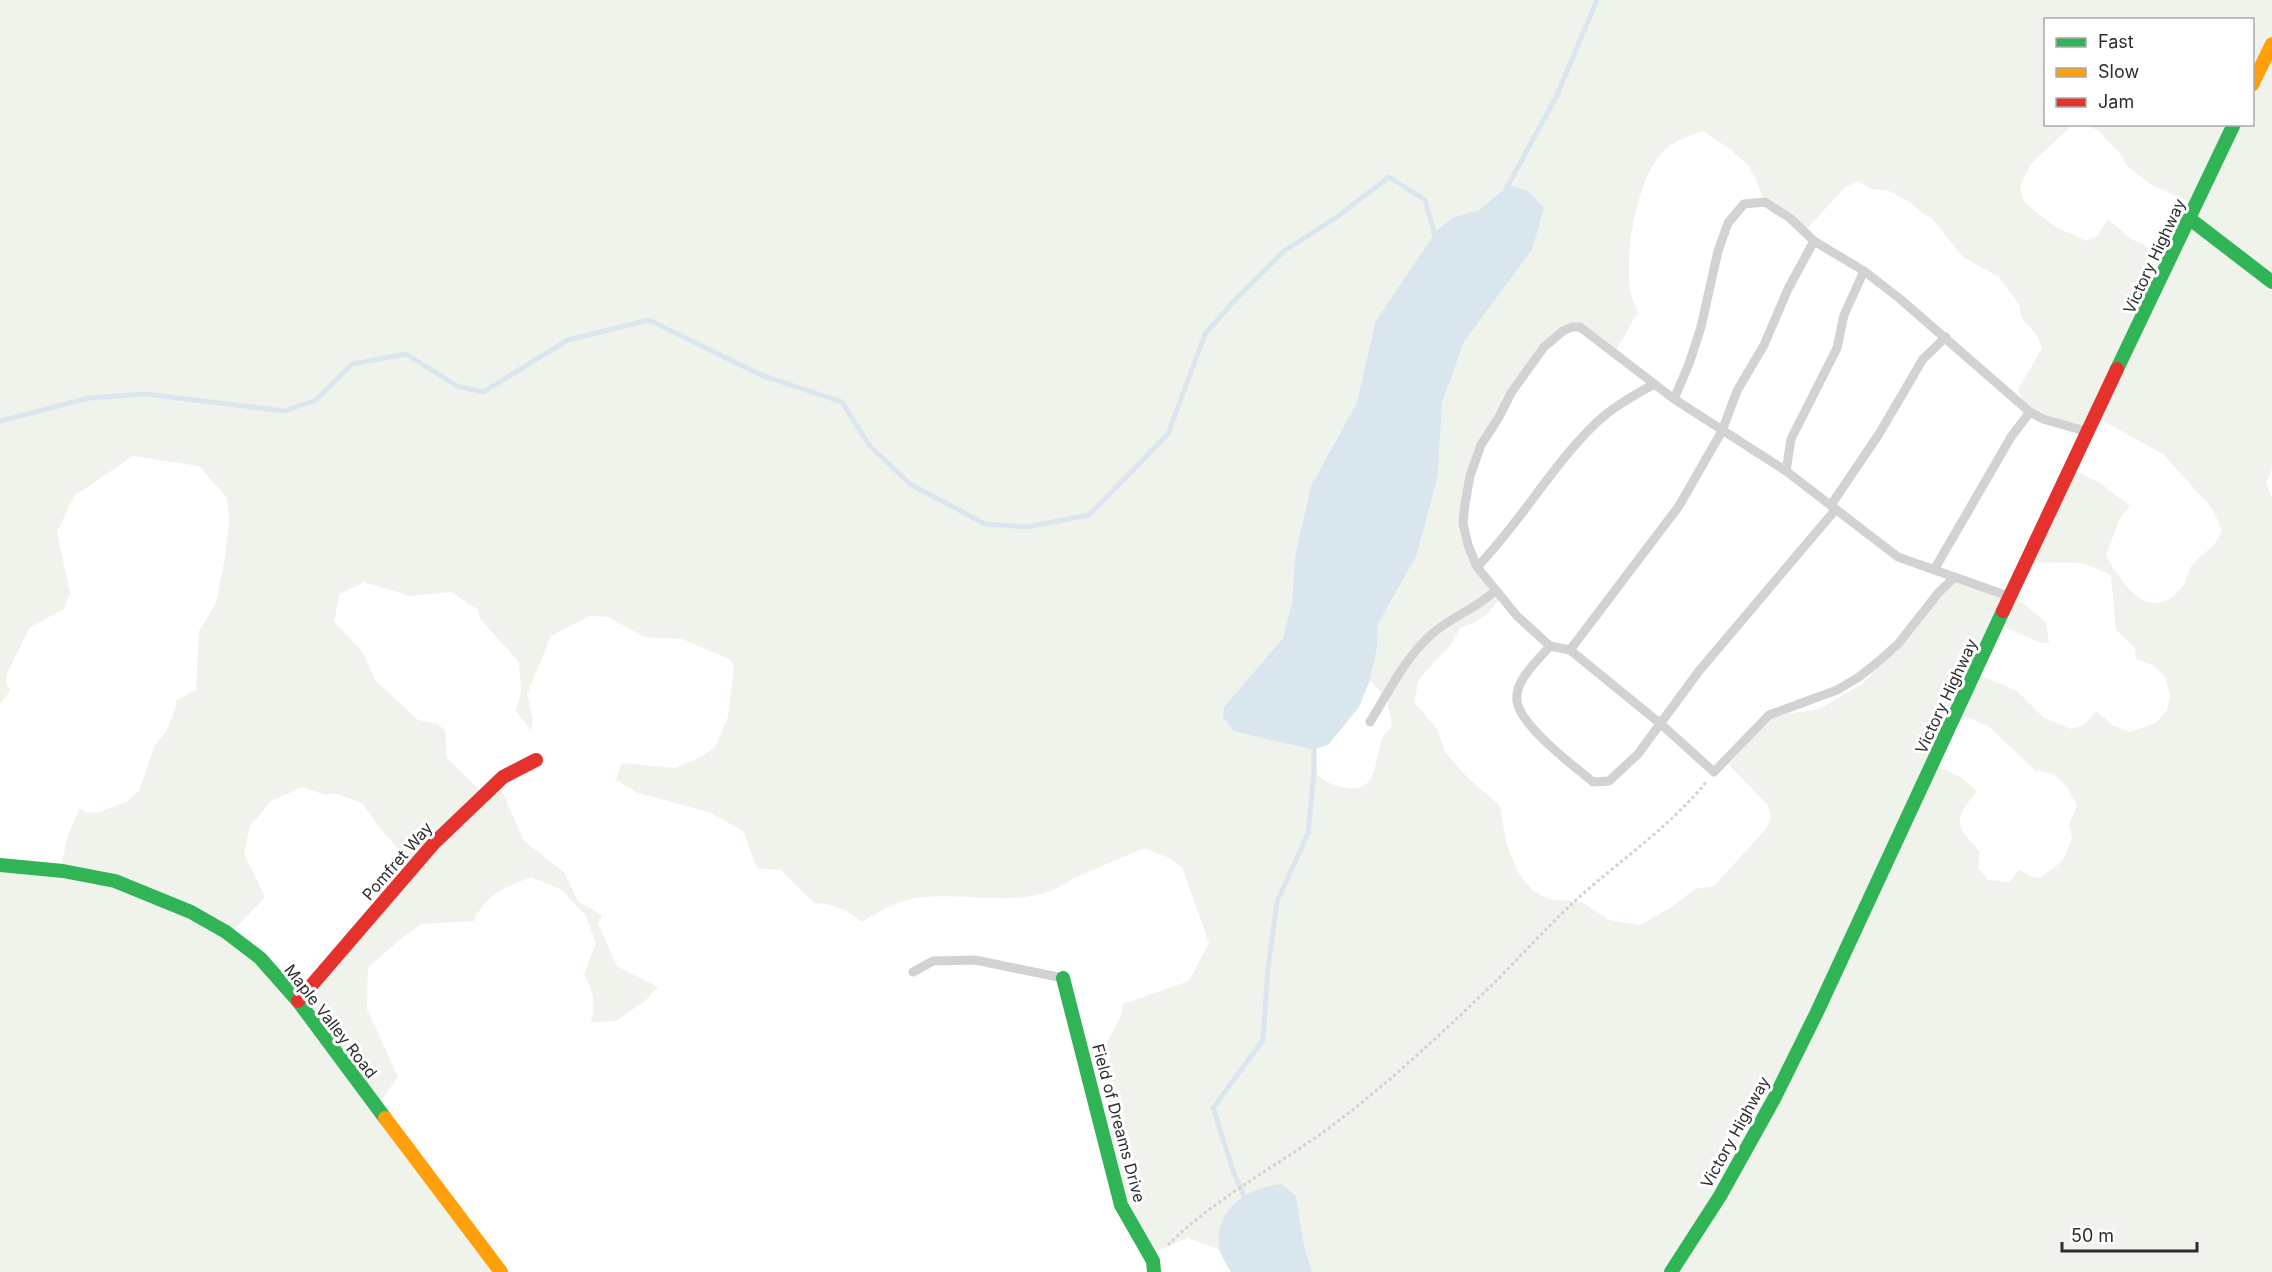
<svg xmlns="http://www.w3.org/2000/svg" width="2272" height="1272" viewBox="0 0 2272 1272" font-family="Inter,sans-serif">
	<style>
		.green { fill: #f0f3ec; fill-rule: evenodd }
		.water { fill: #dae6ee }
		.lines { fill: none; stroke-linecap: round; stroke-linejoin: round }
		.stream { stroke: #dae6ee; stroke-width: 5 }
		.path { stroke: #d2d2d2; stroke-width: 3; stroke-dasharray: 3 3; stroke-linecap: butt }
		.lane { stroke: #d2d2d2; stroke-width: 9 }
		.fast { stroke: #30b455; stroke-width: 14 }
		.slow { stroke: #ff9f0a; stroke-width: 14 }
		.jam { stroke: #e5322d; stroke-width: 14 }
		.labels { text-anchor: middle; stroke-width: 6; stroke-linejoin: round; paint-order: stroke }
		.street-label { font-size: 16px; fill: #2d2d2d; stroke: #fff }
	</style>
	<rect width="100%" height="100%" fill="#fff"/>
	<path class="green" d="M0,0h2272v469l-6,13 6,17v773h-960l-9,-31 -83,-15v24l-32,-12 -39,16 -20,-28 -21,-110 2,-64 -5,-6 16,-30 2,-12 66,-23 20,-38 -27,-76 -15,-10 -23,-9 -72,31c-46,34 -104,11 -156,19 -20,3 -38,15 -55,24 -12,-13 -30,-19 -47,-19l-33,-33 -24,-2 -14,-37 -34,-19 -71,-19 -22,-13 6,-17 54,5 27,-12 12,-9 13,-30 6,-51 -5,-7 -47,-20 -38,-2 -36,-20 -18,-1 -39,20 -24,58 6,26 -2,11 -15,-20 5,-20 -2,-29 -39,-43 -2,-9 -27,-18 -41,4 -46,-14 -24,12 -6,27 29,32 12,27 43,40 18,3 9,7 2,28 35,34 15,-12 27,61 40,31 14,29 24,15 -4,8 19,42 41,21 -12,13 -30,21 -25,1c5,-20 2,-31 -7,-48l12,-31 -10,-27 -24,-26 -31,-13c-27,11 -46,17 -57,44l-53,3 -23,17 -30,27 -1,41 31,68 -20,28 120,167h-498v-406l60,4 8,-35 12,-27 6,4 11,1 31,-12 11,-10 16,-46 11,-13 11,-27 -2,-4 21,-11 3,-59 17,-28 9,-46 4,-36 -2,-23 -28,-32 -66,-10 -59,40 -17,36 13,61 -6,16 -34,18 -22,44 -2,12 4,8 -10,13zM2046,20h206v104l-168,1 14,5 24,26 4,9 24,19 42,19 -31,50 -30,-14 -23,-20 -11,17 -11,5 -32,-15 -30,-24 -4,-16 11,-22 39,-37 8,-2 -32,-1zM1703,131l27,18 20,18 14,32 42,31 38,-42 14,-7 13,8 16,1 23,12 13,12 8,3 32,40 36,20 20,27 2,13 16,18 5,13 -24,42c8,22 45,33 65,41l17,-12 63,35 48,53 11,22c-9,24 -15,18 -29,35 -6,7 -6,18 -12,25 -33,36 -59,-5 -75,-34l14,-37 10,-12 -30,-23 -25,-12 -51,91 59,1 28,12 5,55 19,18 1,11 16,6 12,10 6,20 -3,15 -11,13 -26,9 -16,-6 -18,-15 -11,13 -14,5 -27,-11 -27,-27 -42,-18 20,-50 46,20h8l-3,-21 -37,-30 -57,-12 -40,52 -50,52 -43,25 -32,5 -22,7 -36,44 39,40 3,13 -5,11 -52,57 -19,3 -25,19 -30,17 -31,-5 -27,-18 -33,-3 -16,-8 -14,-17 -13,-31 -6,-37 -33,-29 -22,-25 -8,-23 -23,-27 5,-23 32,-35 9,-16c24,-7 30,-16 44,-36l-30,-31 -13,-40 17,-73 74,-108 19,-14 44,26 23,-40c-2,-6 -6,-12 -7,-18 -8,-36 6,-121 35,-145 11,-10 24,-13 37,-18zM1509,185l23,65 -68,92 -22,61 -4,72 -21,80 -39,69 -1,24 -7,32 17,19 5,27c-4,5 -9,10 -11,15 -6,19 -4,52 -34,47 -16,-3 -20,-5 -33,-16l-1,-22 -23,-5 -66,-38 59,-69 9,-35 3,-47 16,-70 46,-84 18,-81 79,-104 25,-7zM1955,712l33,14 48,45c21,-1 33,16 41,34l-8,20 3,13 -7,19 -11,11 -14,10 -7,-1 -14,-7 -10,12 -21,-2 -10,-12 2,-16c-25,-28 -28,-30 -3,-61l-15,-13 -31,-15zM303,787l22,8 9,-2 28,10 21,29 30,33 -117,135 -65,-67 34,-36 -21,-44 6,-27 21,-25z"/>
	<path class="water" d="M1509,185l19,6 16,17 -12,42 -68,92 -22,61 -4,72 -21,80 -39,69 -1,24 -7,32 -11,27 -30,37 -16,6 -79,-19 -11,-14 1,-10 59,-69 9,-35 3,-47 16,-70 46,-84 18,-80 62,-92 17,-13 25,-7z
		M1282,1184l14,12 7,45 9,31h-81c-4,-7 -9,-14 -11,-21 -9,-40 27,-64 62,-67z"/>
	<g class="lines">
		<path class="stream" d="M1505,191l52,-96 40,-95
			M0,421l89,-23 56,-4 139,17 32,-11 36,-36 54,-10 51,32 26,6 85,-52 81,-20 112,55 81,27 27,43 41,39 75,40 42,3 62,-12 79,-81 37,-100 30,-34 49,-49 53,-34 52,-40 36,23 11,39
			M1244,1196l-10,-23 -21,-65 50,-68 5,-72 9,-66 31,-69 6,-61v-27"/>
		<path class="path" d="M1168,1245c47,-47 108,-78 161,-117 59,-44 112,-94 164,-144 28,-28 54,-57 83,-84 44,-40 94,-73 131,-119"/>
		<path class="lane" d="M1674,399l112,72 112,86 110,39
			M1786,471l5,-32 46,-91 7,-33 20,-44
			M1831,505l48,-71 44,-75 23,-22
			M1477,567c44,-45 75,-102 120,-145 17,-16 38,-27 57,-38
			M1934,570l77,-133 19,-25
			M1955,577l-16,15 -41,52 -19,17 -20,16 -22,13 -68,25 -55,57 -52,-47 -92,-75 -20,-4 -33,-30 -40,-49 -9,-22 -5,-22 2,-19 5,-28 11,-31 18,-28 12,-24 33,-46 19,-16 9,-4h8l94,72 15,-35 12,-37 17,-76 10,-28 16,-19 21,-2 25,16 24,23 50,30 35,27 131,114 13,7 42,12
			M1550,646c-12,14 -36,35 -33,55 3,25 57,65 76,81l16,-1 29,-27 61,-83 137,-162
			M1570,650l109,-144 43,-75 15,-40 27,-46 24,-56 26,-48
			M1370,722c20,-32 37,-69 68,-93 18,-14 40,-22 57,-38
			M913,972l20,-11 42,-1 88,18"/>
		<path class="fast" d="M2190,219l82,63
			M2117,369l117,-245
			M0,865l63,6 52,10 76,31 35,20 34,26 38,43 87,117
			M1063,978l58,227 32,56 1,11
			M1671,1272l49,-76 54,-97 43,-87 186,-401"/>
		<path class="slow" d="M2252,85l20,-41
			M385,1118l116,154"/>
		<path class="jam" d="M2003,611l114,-242
			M298,1001l136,-158 69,-66 33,-17"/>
	</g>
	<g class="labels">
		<g class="street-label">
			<text transform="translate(2154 256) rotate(-65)" y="6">Victory Highway</text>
			<text transform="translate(1946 696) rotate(-65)" y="6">Victory Highway</text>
			<text transform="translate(397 861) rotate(-49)" y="6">Pomfret Way</text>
			<text transform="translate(331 1021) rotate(52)" y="6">Maple Valley Road</text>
			<text transform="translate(1119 1123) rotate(75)" y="6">Field of Dreams Drive</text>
			<text transform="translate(1735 1132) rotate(-61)" y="6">Victory Highway</text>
		</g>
	</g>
	<rect x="2044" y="18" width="210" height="108" fill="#ffffff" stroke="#ababab" stroke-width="1.5"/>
	<rect x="2056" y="38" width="30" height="9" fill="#30b455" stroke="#ababab" stroke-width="1.5"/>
	<text x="2098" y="48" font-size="18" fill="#2d2d2d">Fast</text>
	<rect x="2056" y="68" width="30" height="9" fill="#ff9f0a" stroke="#ababab" stroke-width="1.5"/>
	<text x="2098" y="78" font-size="18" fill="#2d2d2d">Slow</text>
	<rect x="2056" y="98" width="30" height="9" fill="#e5322d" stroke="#ababab" stroke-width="1.5"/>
	<text x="2098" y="108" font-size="18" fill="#2d2d2d">Jam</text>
	<path d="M2062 1242v9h135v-9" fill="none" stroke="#2d2d2d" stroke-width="3"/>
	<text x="2071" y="1242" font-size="18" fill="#2d2d2d" stroke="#ffffff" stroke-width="4.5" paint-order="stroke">50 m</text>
</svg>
